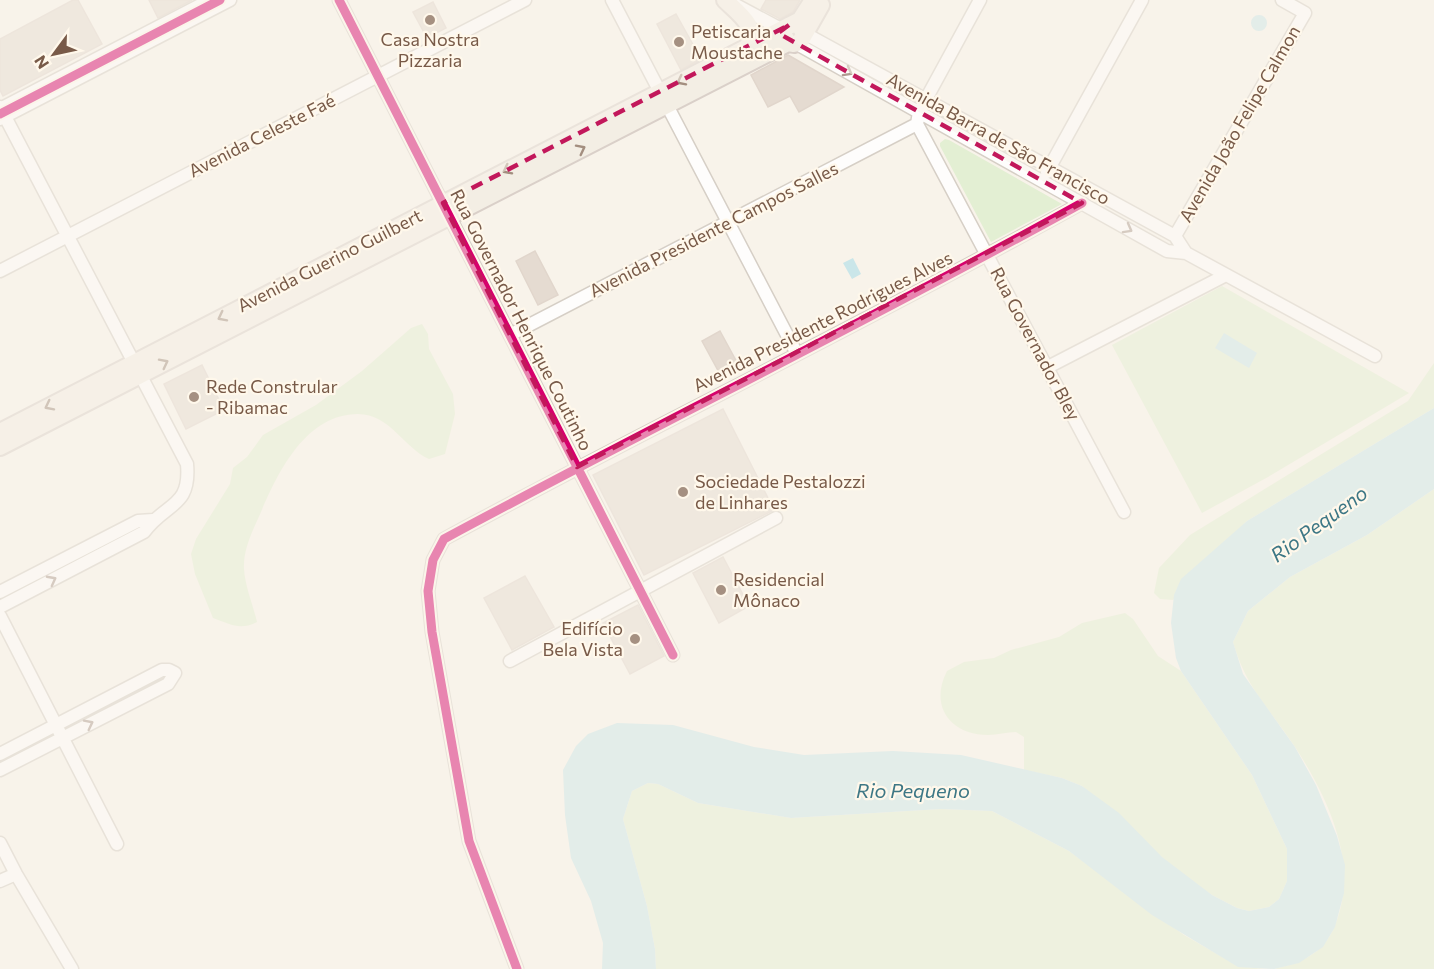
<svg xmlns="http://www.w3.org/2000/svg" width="1434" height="969" viewBox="0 0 1434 969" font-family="Commissioner,sans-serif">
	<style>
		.green { fill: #e3efd3 }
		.water { fill: #cae6e9 }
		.building { fill: #e5dbd1; stroke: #e1d6cc; stroke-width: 1.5 }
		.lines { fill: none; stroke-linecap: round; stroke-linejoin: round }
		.minor-casing { stroke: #d6cfc6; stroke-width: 15 }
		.major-casing { stroke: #dad0c9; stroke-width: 20 }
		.minor { stroke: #fefdfc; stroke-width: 12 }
		.major { stroke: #f3eee4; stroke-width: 16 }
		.cycleway-casing { stroke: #fff8eb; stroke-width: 13 }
		.cycleway { stroke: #d6006c; stroke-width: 9 }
		.oneway { stroke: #ae9b90 }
		.oneway2 { stroke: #a38e7f }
		.marked { fill: none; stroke: #c2185b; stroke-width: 4.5; stroke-dasharray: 12 8; stroke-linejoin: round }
		.poi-dot { fill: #a59081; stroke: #fff8eb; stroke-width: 2 }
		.labels { text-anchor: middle; stroke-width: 4.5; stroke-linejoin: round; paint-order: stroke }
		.poi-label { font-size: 18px; fill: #785a48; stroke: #fff8eb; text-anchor: start }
		.street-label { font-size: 18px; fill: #785a48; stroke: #fff8eb }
		.water-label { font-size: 20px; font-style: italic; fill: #3d7785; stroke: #fff8eb }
	</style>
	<rect width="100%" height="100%" fill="#f8f3ea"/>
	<path class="green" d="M945,139l4,1 113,64 -71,38 -51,-96v-3z
		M1222,286l187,107 -141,84 -66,36 -90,-168z
		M422,324l6,10 1,15 24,45 2,20 -10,40 -16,5c-25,-11 -39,-45 -71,-45 -52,0 -80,58 -97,98 -8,18 -18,37 -17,57 1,17 9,36 13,53 -17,9 -27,2 -44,-4l-18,-44 -4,-20 5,-15 34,-55 3,-16 14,-11 16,-22 53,-30 46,-34 49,-43z
		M1434,363v45l-187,113 -74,79 -13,-1 -6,-6 5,-25 31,-33 218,-134z
		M1434,489v480h-160c38,-9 56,-21 66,-59 15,-56 -15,-117 -45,-163 -25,-38 -49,-59 -62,-105l15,-31 42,-34 77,-42z
		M1125,613l8,6 25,37 23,15 71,104 35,74v32l-8,18 -10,8 -20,4 -12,-3 -25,-13 -28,-18 -102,-91 -20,-8 -38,-8v-33l-8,-5c-9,0 -19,3 -28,3 -38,0 -59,-29 -41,-64l17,-9 30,-4 17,-8 48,-13 23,-14z
		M648,783l10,1 40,19 93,15 150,-9 51,2 77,40 115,84 54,31 26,3h-608l-1,-20 -8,-43 -24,-87 9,-28z"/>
	<path class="water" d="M1251 23a8 8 0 1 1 16 0a8 8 0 1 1-16 0Z
		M853,258l8,16 -9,5 -9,-16z
		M1224,333l33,20 -8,15 -34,-20z
		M1434,408v81l-67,46 -77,42 -42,34 -15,31 10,32 52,73 21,38 21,51 8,29 -1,28 -9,34 -12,20 -24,16 -25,6 -36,-2 -86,-52 -83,-64 -77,-40 -51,-2 -150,9 -93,-15 -40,-19 -10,-1 -16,8 -9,28 24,87 8,43 1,20h-54l1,-26 -12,-42 -20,-43 -6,-43 -2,-45 13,-24 12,-12 29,-11 56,2 81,22 50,8 89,-4 68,4 101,23 20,8 37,27 43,44 50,38 25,13 12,3 20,-4 10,-8 8,-18v-32l-35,-74 -71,-104 -5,-13 -5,-35 3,-28 7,-16 66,-58z"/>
	<path class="building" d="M73,0h5l24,44 -99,52 -3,-6v-51z
		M149,0h43l-34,18z
		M766,0h34l-7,12 -13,7 -19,-10z
		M433,2l13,26 -19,10 -14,-26z
		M676,14l25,45 -20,11 -24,-46z
		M788,55l56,32 -45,25 -9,-16 -22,11 -17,-32z
		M535,251l23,44 -20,10 -22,-44z
		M720,331l19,35 -18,10 -19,-35z
		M202,365l22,45 -38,19 -22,-45z
		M723,409l51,101 -130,65 -51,-100z
		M723,557l26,49 -30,17 -26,-50z
		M525,576l29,51 -42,23 -28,-52z
		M638,605l26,51 -34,18 -27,-51z"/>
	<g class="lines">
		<g class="minor-casing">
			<path id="minor" d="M339,0l334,655
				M612,0l185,354
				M980,0l-61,112 -2,12 207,388
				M734,4l47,25
				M804,33l371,203 11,17
				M797,44l370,207 19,2 189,103
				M0,107l187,357c4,44 -21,38 -43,68l-144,75
				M0,109l210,-109
				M0,119l230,-119
				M1047,172l95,-172
				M1175,236l130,-223 -23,-13
				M0,271l525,-271
				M510,335l407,-211
				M1048,367l178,-92
				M0,592l138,-71 15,-1
				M0,616l117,228
				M510,661l266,-143
				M0,754l162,-84h7l6,3 -7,11 -168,86
				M0,843l16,31 56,95
				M0,881l16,-7
				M517,969l-48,-128 -37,-209 -4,-41 5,-31 11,-21c211,-114 427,-219 638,-336"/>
		</g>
		<g class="major-casing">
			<path id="major" d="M725,0c13,13 35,27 22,47
				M804,33l-5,-8c-8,-2 -14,1 -16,8l5,10 6,1 6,-2 21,-37
				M0,432l800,-412 13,-20
				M0,447l788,-404"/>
		</g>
		<use href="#minor" class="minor"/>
		<use href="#major" class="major"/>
		<g class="cycleway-casing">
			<path id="cycleway" d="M339,0l334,655
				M0,114l220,-114
				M517,969l-48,-128 -37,-209 -4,-41 5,-31 11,-21c211,-114 427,-219 638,-336"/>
		</g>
		<use href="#cycleway" class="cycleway"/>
	</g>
	<defs><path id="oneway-chevron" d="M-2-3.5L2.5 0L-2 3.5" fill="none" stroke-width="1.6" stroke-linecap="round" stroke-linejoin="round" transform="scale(1.5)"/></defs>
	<g class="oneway">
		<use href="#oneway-chevron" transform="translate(848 72) rotate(29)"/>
		<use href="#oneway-chevron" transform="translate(1128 229) rotate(29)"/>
		<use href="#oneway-chevron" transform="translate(52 580) rotate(-28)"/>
		<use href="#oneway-chevron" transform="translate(89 724) rotate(-27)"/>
	</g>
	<g class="oneway2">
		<use href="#oneway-chevron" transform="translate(681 81) rotate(153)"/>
		<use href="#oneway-chevron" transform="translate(581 149) rotate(-27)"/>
		<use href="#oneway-chevron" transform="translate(507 170) rotate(153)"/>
		<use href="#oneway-chevron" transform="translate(222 317) rotate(153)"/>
		<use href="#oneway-chevron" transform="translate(164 363) rotate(-27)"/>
		<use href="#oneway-chevron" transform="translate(49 406) rotate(153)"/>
	</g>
	<path d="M0 0H1434V969H0ZM789,25l-11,8 304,170 -505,264 -134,-264z" fill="#f8f3ea" fill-opacity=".55" fill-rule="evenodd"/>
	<path class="marked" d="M789,25l-11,8 304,170 -505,264 -134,-264z"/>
	<g class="poi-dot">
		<circle cx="430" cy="20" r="6"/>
		<circle cx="679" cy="42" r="6"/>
		<circle cx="194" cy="397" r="6"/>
		<circle cx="683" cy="492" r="6"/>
		<circle cx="721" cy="590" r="6"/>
		<circle cx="635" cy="639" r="6"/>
	</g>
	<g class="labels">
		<g class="poi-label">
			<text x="691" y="38">Petiscaria<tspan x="691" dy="21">Moustache</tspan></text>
			<text x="430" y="46" text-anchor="middle">Casa Nostra<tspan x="430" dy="21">Pizzaria</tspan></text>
			<text x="206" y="393">Rede Constrular<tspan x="206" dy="21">- Ribamac</tspan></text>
			<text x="695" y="488">Sociedade Pestalozzi<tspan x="695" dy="21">de Linhares</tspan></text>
			<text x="733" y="586">Residencial<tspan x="733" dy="21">Mônaco</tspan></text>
			<text x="623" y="635" text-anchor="end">Edifício<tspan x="623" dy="21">Bela Vista</tspan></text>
		</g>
		<g class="street-label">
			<text transform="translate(1240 124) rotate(-60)" y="6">Avenida João Felipe Calmon</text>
			<text transform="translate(262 136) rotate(-27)" y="6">Avenida Celeste Faé</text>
			<text transform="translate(998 139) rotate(29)" y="6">Avenida Barra de São Francisco</text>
			<text transform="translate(714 230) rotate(-27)" y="6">Avenida Presidente Campos Salles</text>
			<text transform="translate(330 261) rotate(-27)" y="6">Avenida Guerino Guilbert</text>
			<text transform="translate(521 320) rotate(63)" y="6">Rua Governador Henrique Coutinho</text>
			<text transform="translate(823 322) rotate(-27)" y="6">Avenida Presidente Rodrigues Alves</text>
			<text transform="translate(1035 344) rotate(62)" y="6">Rua Governador Bley</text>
		</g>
		<g class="water-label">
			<text transform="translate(1319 524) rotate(-36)" y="7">Rio Pequeno</text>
			<text x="913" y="798">Rio Pequeno</text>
		</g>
	</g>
	<g transform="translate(54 54) rotate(237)" stroke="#fff8eb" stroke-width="4.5" paint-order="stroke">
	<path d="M0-4.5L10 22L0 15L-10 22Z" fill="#785a48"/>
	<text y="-9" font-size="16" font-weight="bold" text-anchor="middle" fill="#785a48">N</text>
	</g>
</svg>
